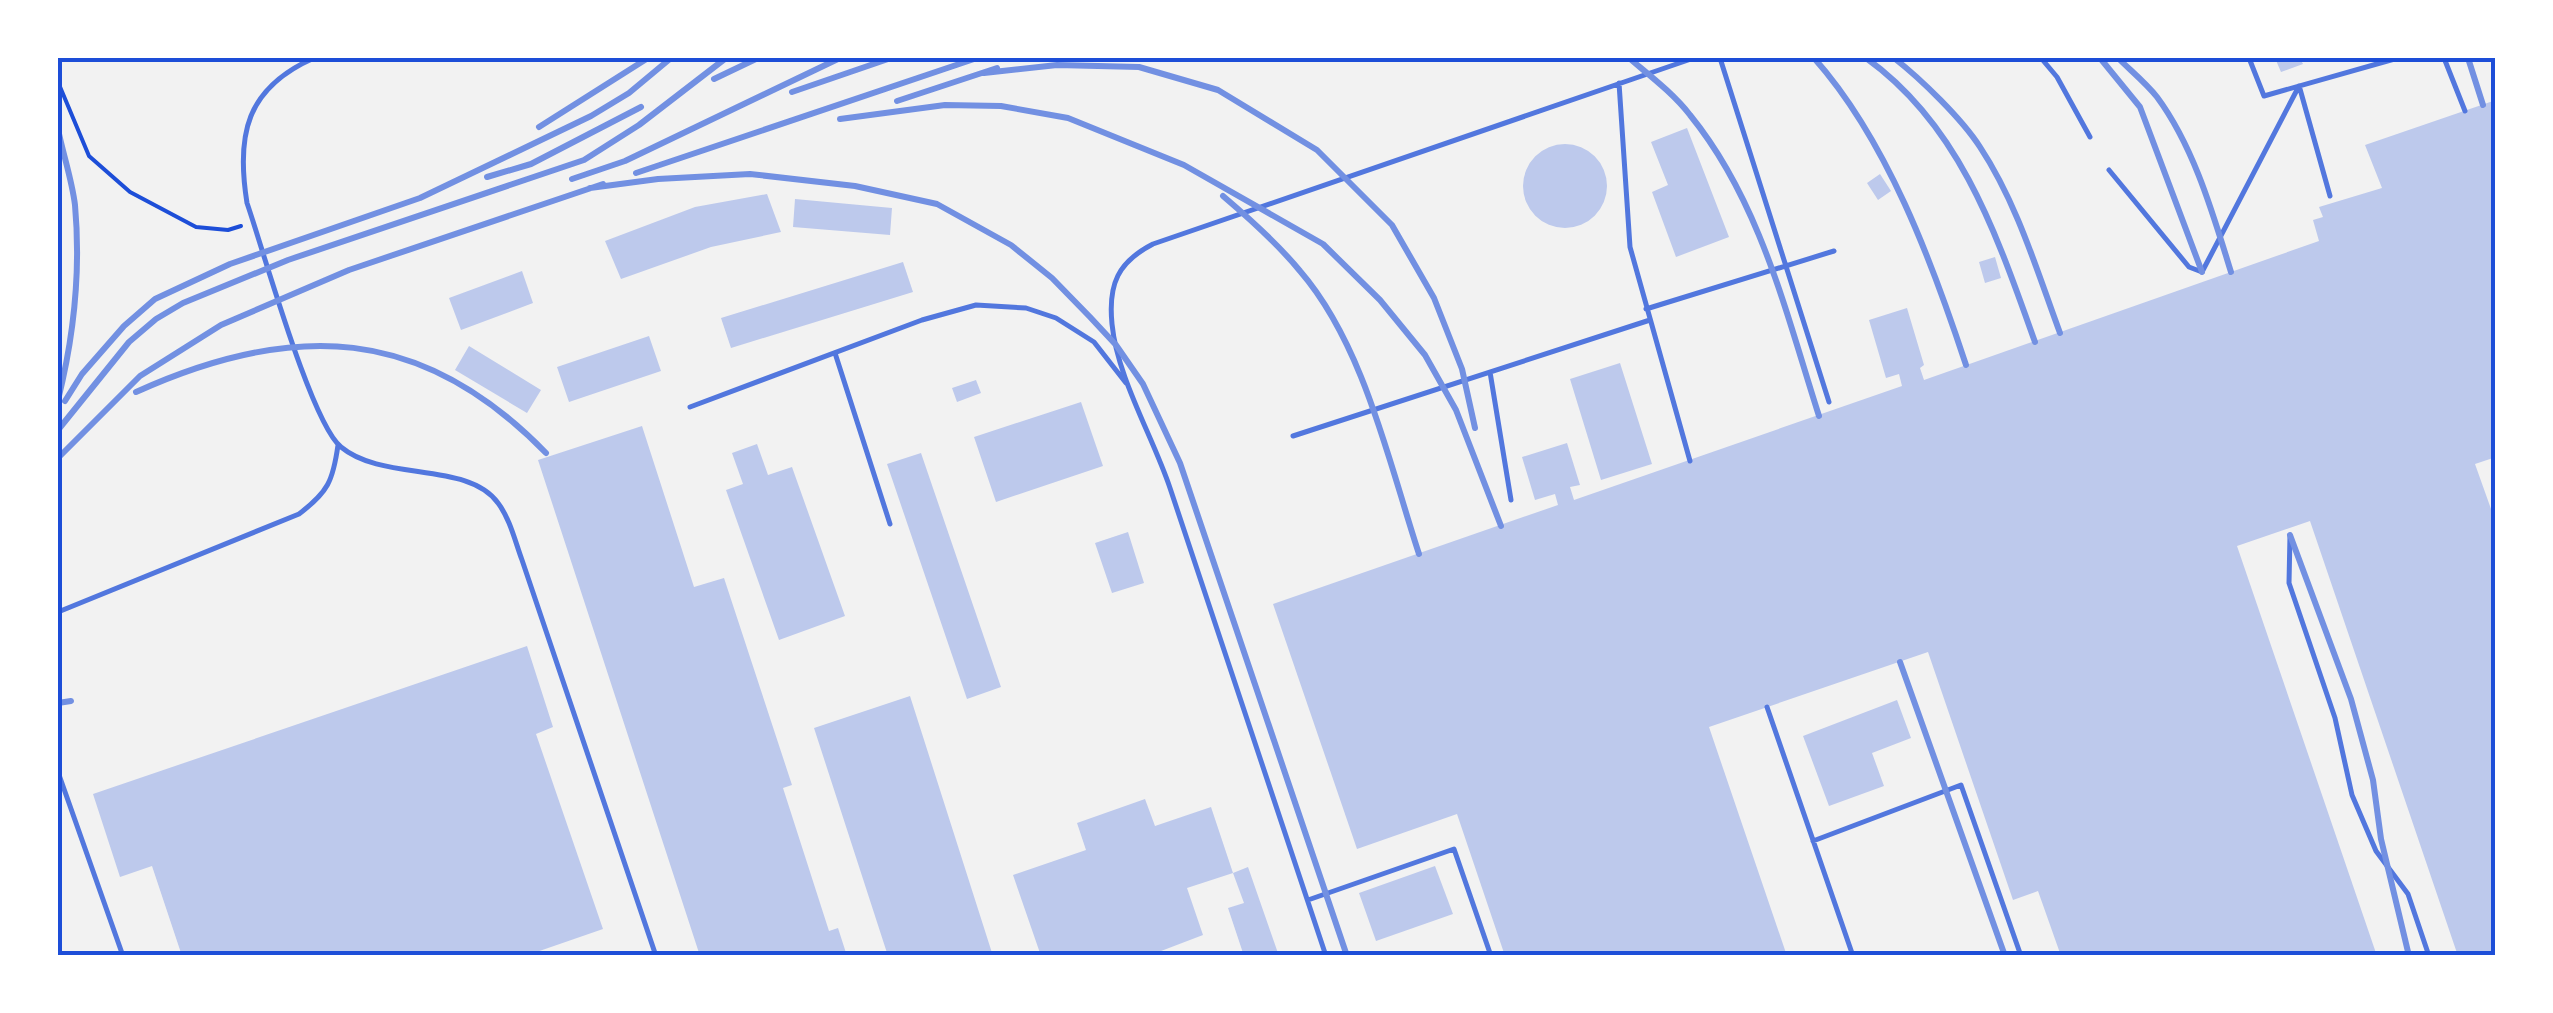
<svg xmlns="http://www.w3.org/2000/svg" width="2553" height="1013" viewBox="0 0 2553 1013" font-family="'Open Sans',sans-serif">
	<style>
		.building { fill: #bdc9ec }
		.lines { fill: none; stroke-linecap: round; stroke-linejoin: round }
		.path { stroke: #1d4ed8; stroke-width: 4 }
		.service { stroke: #5277de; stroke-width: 5 }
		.rail { stroke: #7290e2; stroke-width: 6 }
		.neatline { fill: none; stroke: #1d4ed8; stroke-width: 4 }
	</style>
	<rect width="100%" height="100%" fill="#f2f2f2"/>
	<path class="building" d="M2275,58h25l3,6 -22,8z
		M2496,100v357l-21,7 21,59v433h-38l-148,-435 -73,25 140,410h-316l-23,-65 -25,9 -85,-248 -219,75 78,229h-282l-48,-142 -100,35 -84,-245 285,-99 -3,-11 -20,6 -13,-43 45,-14 13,42 -10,2 4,13 328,-114 -3,-12 -13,4 -17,-58 38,-12 17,57 -4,3 4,12 395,-139 -6,-21 10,-3 -4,-10 63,-19 -17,-43z
		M1687,128l42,109 -53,20 -24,-65 16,-7 -17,-43z
		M1523 186a42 42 0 1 1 84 0a42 42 0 1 1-84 0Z
		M1880,174l11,17 -13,9 -11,-17z
		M767,194l14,38 -70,15 -90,32 -16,-38 90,-34z
		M795,199l97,9 -2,27 -97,-8z
		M1995,257l6,21 -16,5 -6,-21z
		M903,262l10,30 -182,56 -10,-30z
		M522,271l11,32 -72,27 -12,-32z
		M649,336l12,35 -92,31 -12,-35z
		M469,346l72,44 -14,23 -72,-43z
		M1620,363l32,101 -51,16 -31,-101z
		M976,380l5,13 -24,9 -5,-14z
		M1081,402l22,64 -107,36 -22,-65z
		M642,426l52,161 30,-9 68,207 -9,3 46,143 9,-3 9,28h-147l-162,-496z
		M757,444l11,31 24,-8 53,149 -66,24 -53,-150 17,-6 -11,-31z
		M921,453l80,234 -34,12 -80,-235z
		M1128,532l16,51 -32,10 -17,-50z
		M527,646l26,81 -17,7 67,195 -78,27h-343l-30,-90 -32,11 -27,-83z
		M910,696l83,260h-105l-74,-228z
		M1897,700l14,38 -39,15 12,33 -55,20 -26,-70z
		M1145,799l10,27 56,-19 22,66 -46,15 16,47 -55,21h-51l-1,-4 -11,4h-44l-28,-81 73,-25 -9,-27z
		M1435,866l18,48 -77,27 -17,-48z
		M1248,867l31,89h-35l-16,-48 16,-5 -11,-30z"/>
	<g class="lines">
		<path class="path" d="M58,82l31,74 41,36 66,35 32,3 13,-4"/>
		<path class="service" d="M314,58c-68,30 -78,77 -67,145 16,46 64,220 94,244 42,35 127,14 157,56 12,16 17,38 24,57l134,396
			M1720,58l109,344
			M2041,58l16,19 33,60
			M2249,58l15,38 134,-38
			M2444,58l21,53
			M1619,83l11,164 60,214
			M2300,89l30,107
			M2109,170l80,97 13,5 97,-186
			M1646,309l188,-58
			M835,353l55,171
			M1490,372l21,128
			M690,407l232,-87 54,-15 50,3 30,10 38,24 32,41
			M1293,436l357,-116
			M2290,535l-1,48 46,135 17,77 24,56 32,43 21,62
			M58,612l241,-98c29,-22 34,-33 39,-69
			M1767,707l86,249
			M58,772l65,184
			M1813,841l148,-56 60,171
			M1308,900l146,-51 37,107
			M1326,956c-52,-156 -104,-312 -156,-468 -17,-51 -53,-111 -58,-164 -4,-40 6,-62 41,-80l541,-186"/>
		<path class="rail" d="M1629,58c20,17 44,35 61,57 70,86 96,198 129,301
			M1814,58c73,82 118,204 152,307
			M1866,58c95,68 131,178 169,284
			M1894,58c27,21 68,61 86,89 37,56 57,124 80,186
			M2100,58l40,49 62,165
			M2118,58c12,12 28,25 39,39 37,50 56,117 74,175
			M2468,58l15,47
			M984,73l73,-8 82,2 79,23 99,60 75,75 42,73 28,71 13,59
			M714,79l44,-21
			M792,92l99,-34
			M897,101l100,-33
			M840,119l105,-14 56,1 67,12 116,47 139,79 57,56 45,55 31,55 45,116
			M539,127l109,-69
			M58,129c5,25 14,51 17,76 6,67 -1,131 -17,195
			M636,173l341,-115
			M487,177l44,-13 110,-57
			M572,179l53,-18 215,-103
			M590,188l68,-9 92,-5 105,12 82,18 74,41 41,33 38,39 26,28 27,39 37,79 167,493
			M1223,196c27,23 55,48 77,75 64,74 89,192 119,283
			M136,392c157,-71 286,-67 410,61
			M65,401l17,-27 42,-48 31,-27 75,-35 190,-66 171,-82 38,-23 42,-35
			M58,430l71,-88 27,-23 27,-16 105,-43 296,-100 55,-35 87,-67
			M58,458l82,-82 81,-51 128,-55 254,-86
			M2290,535l61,164 22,81 8,59 28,117
			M1900,662l105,294
			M58,703l13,-2"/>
	</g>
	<rect width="2553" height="1013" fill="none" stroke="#ffffff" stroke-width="120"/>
	<rect x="60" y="60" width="2433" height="893" class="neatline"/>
</svg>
